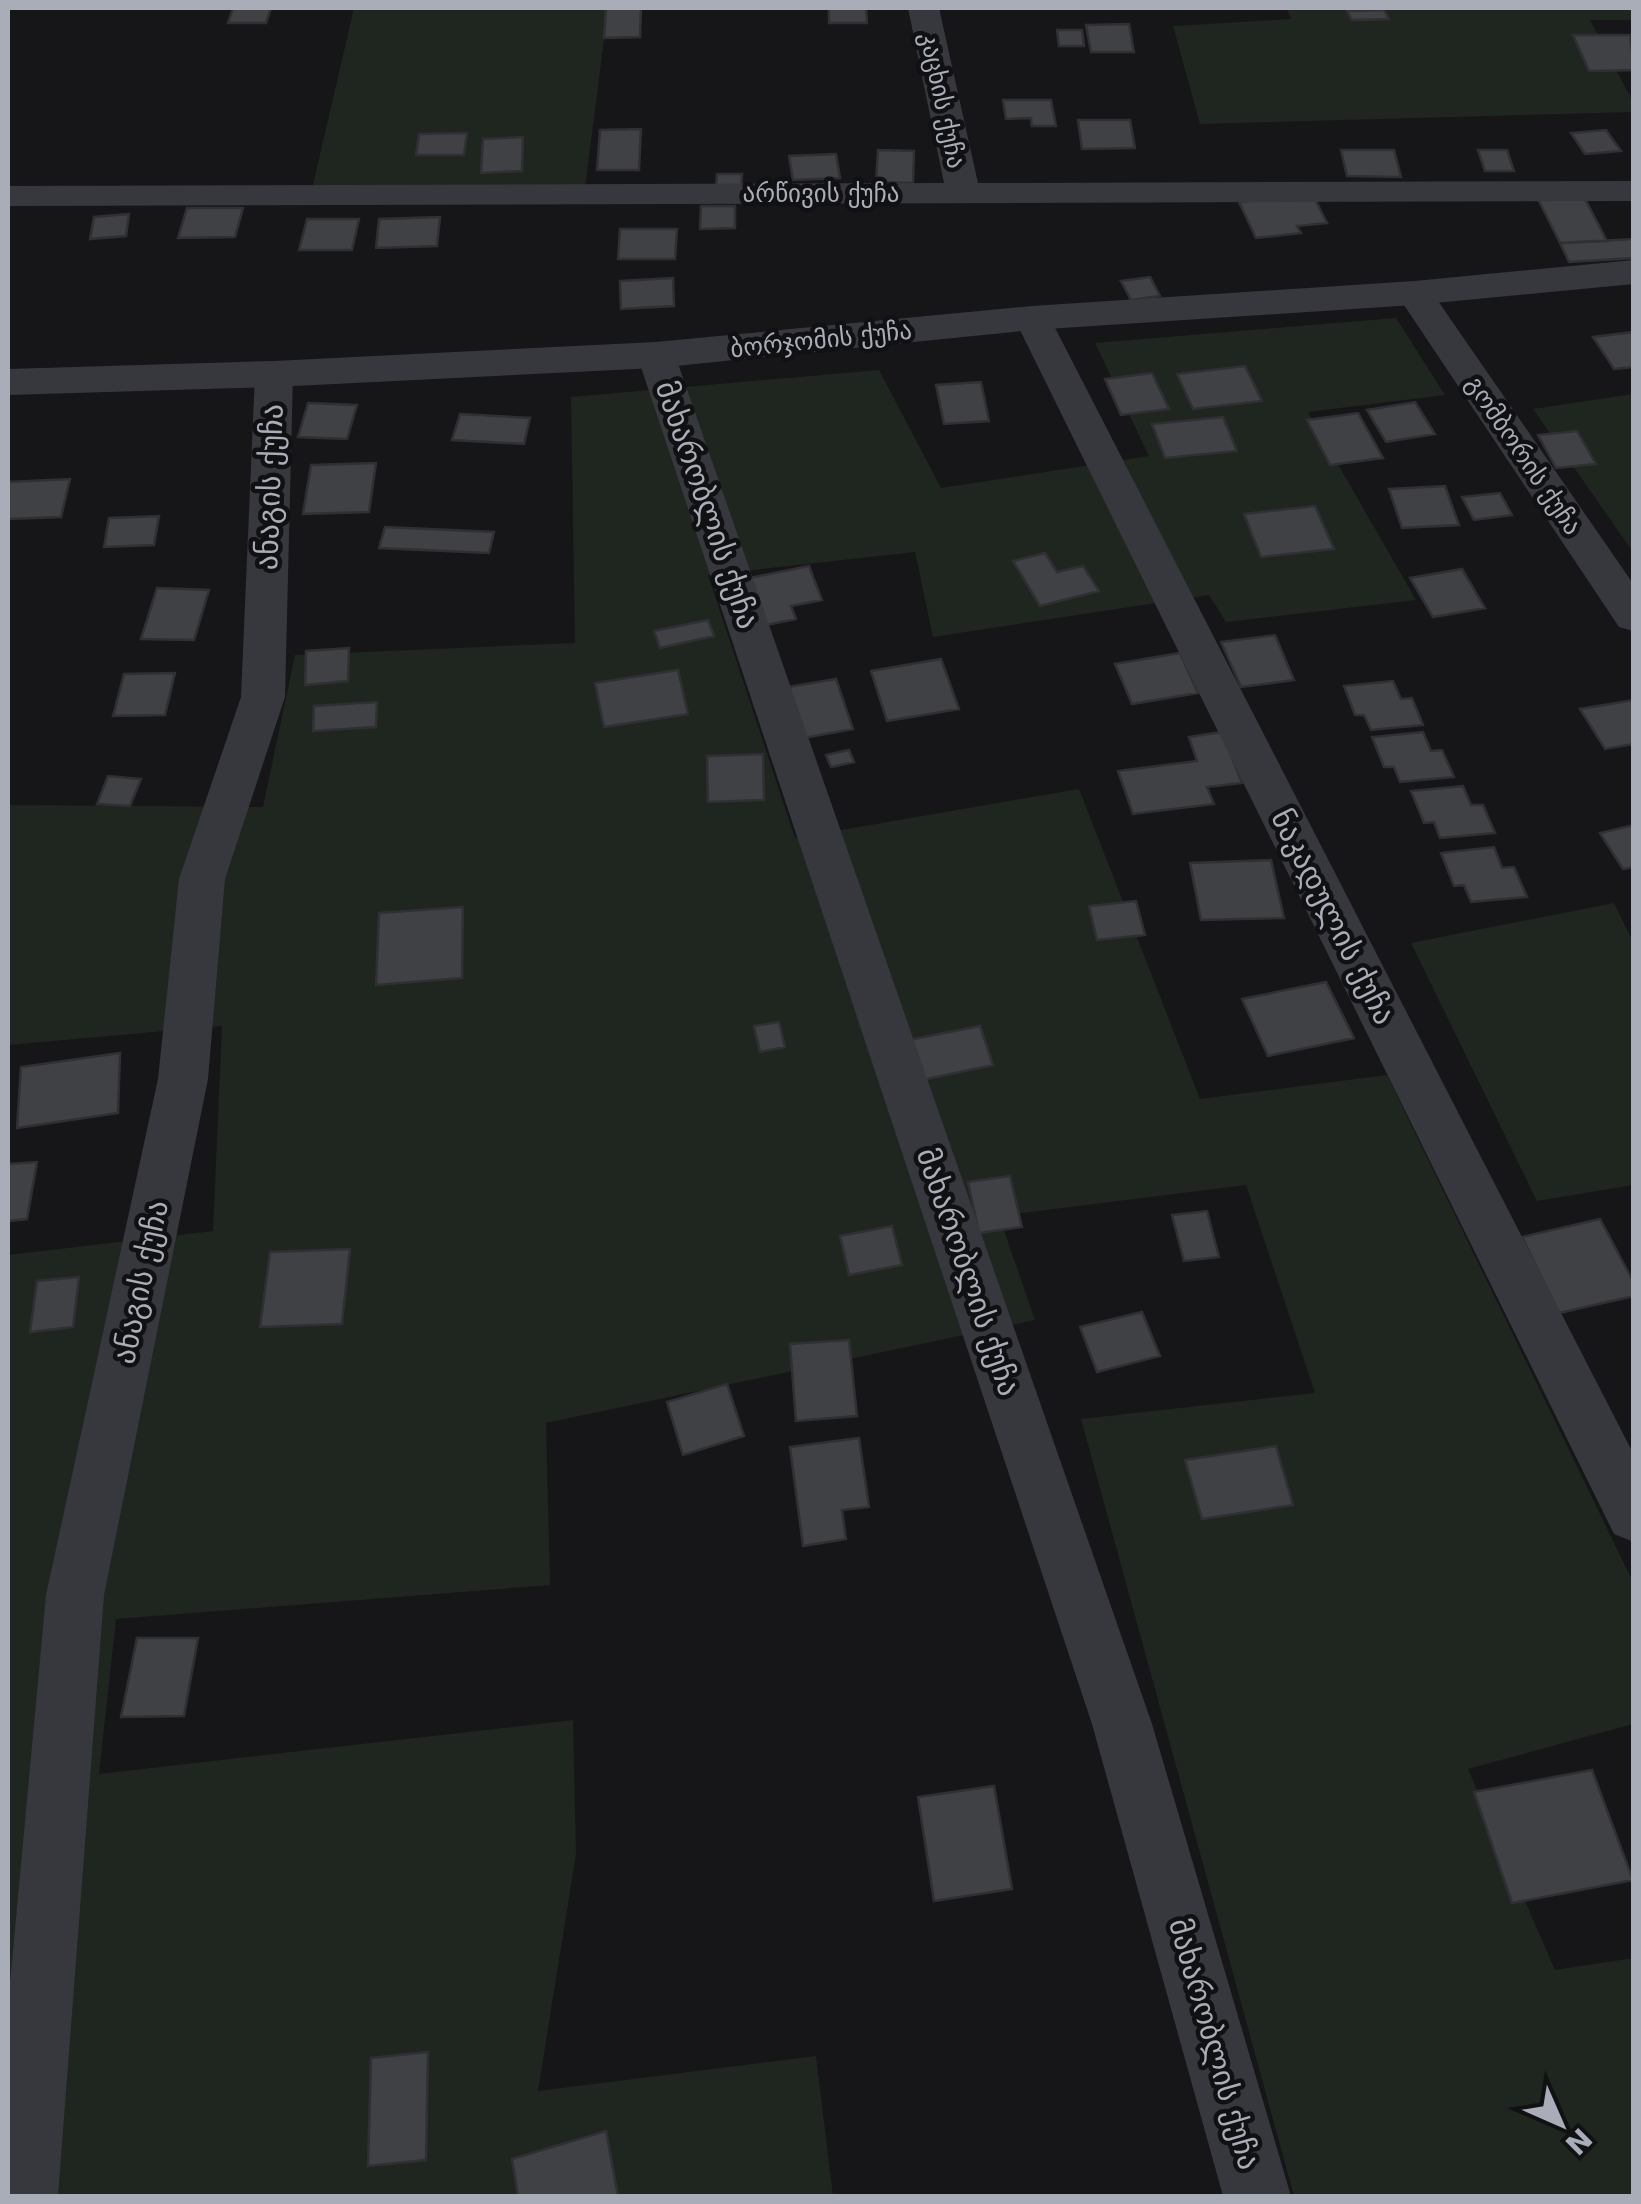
<svg xmlns="http://www.w3.org/2000/svg" width="1641" height="2204" viewBox="0 0 1641 2204" font-family="'DejaVu Sans','Noto Sans Georgian',sans-serif">
	<style>
		.green { fill: #1e261f }
		.building { fill: #404145; stroke: #303034; stroke-width: 2.5 }
		.lines { fill: none; stroke-linecap: round; stroke-linejoin: round }
		.minor { fill: #37383d; fill-rule: evenodd }
		.tertiary { fill: #37383d; fill-rule: evenodd }
		.labels { text-anchor: middle; stroke-width: 9; stroke-linejoin: round; paint-order: stroke }
		.far-street-label { font-size: 25px; fill: #a8adb8; stroke: #111113 }
		.street-label { font-size: 30px; fill: #a8adb8; stroke: #111113 }
	</style>
	<rect width="100%" height="100%" fill="#161618"/>
	<path class="green" d="M354,8h254l-23,180 -273,1z
		M1287,8h346v12h-43l43,82v10l-433,12 -27,-98 118,-7z
		M1396,318l49,77 -137,17 108,188 -190,22 -17,-27 -276,42 -18,-85 -207,23 87,263 284,-49 121,310 187,-24 246,507v142l-165,45 87,201 78,-12v238h-339l-213,-777 234,-26 -69,-208 -247,31 36,104 -489,103 4,162 -434,34 -17,155 474,-54 3,134 -38,237 278,-35 17,140h-825v-941l205,-24 9,-205 -214,19v-240l255,2 32,-152 280,-12 -4,-246 308,-27 62,118 208,-32 -54,-113z
		M1633,394v158l-100,-143z
		M1614,903l19,39v243l-96,16 -126,-258z"/>
	<path class="building" d="M233,8h38l-5,15h-38z
		M606,8h35l-1,29 -36,1z
		M829,8h37l1,15h-38z
		M1384,10l5,9 -37,1 -5,-9z
		M1129,24l5,28h-43l-5,-27z
		M1057,30h25l2,16h-25z
		M1573,35h57l4,35 -45,1z
		M1003,100h48l5,26h-24l-1,-8 -25,1z
		M1078,120h52l5,28 -53,1z
		M641,129l-2,41h-42l3,-40z
		M1606,130l15,21 -36,3 -14,-21z
		M467,133l-3,22h-48l3,-21z
		M523,137l-1,34 -41,2 2,-34z
		M878,150l36,1 -1,32 -37,-1z
		M1341,150h53l7,27 -54,-1z
		M1478,150h29l7,21h-29z
		M836,154l4,24 -47,2 -4,-24z
		M717,174h25l-1,15h-25z
		M1313,195l14,28 -30,3 4,7 -45,5 -17,-36z
		M1583,195l24,46 -47,2 -23,-46z
		M701,206h34v22l-35,1z
		M187,208h56l-8,29 -57,1z
		M129,214l-3,22 -36,3 4,-22z
		M440,217l-3,29 -61,2 3,-29z
		M307,219h52l-7,31h-53z
		M620,229h57l-2,30h-57z
		M1634,239v19l-65,4 -9,-19z
		M1150,277l10,19 -29,4 -10,-19z
		M673,278l1,28 -53,3 -1,-28z
		M1634,332v35l-20,2 -21,-32z
		M1245,366l17,35 -69,8 -16,-35z
		M1152,373l17,36 -48,6 -16,-36z
		M981,382l8,39 -45,3 -8,-39z
		M1415,402l20,32 -49,8 -19,-32z
		M308,403l49,2 -10,34 -49,-2z
		M1358,413l25,45 -53,7 -23,-45z
		M460,414l70,4 -6,26 -72,-4z
		M1223,417l14,34 -72,7 -13,-34z
		M1577,431l19,33 -40,4 -18,-33z
		M376,463l-7,49 -66,2 8,-49z
		M70,479l-9,38 -53,2v-37z
		M1445,486l14,39 -57,3 -13,-39z
		M1500,493l12,22 -38,5 -12,-23z
		M1315,506l19,43 -73,8 -17,-43z
		M159,516l-5,29 -50,2 5,-29z
		M385,527l109,5 -5,21 -110,-5z
		M1045,553l12,19 26,-6 16,25 -59,15 -27,-45z
		M809,566l13,34 -31,6 5,13 -30,6 -17,-47z
		M1462,569l23,39 -52,9 -23,-39z
		M157,588l52,2 -15,50 -53,-1z
		M708,620l6,16 -54,12 -6,-17z
		M1275,635l19,45 -53,7 -20,-45z
		M349,648l-1,33 -43,4 1,-34z
		M1180,653l18,40 -66,11 -17,-40z
		M941,659l18,50 -72,12 -16,-50z
		M678,670l10,44 -84,13 -9,-44z
		M175,673l-10,42 -52,1 11,-42z
		M836,679l17,50 -55,10 -16,-51z
		M1393,681l8,18 11,-1 11,27 -52,5 -7,-15h-9l-11,-29z
		M1634,700v44l-29,5 -25,-40z
		M377,702l-1,25 -63,4 1,-25z
		M1222,732l20,51 -35,4 7,17 -81,10 -15,-43 79,-10 -8,-24z
		M1423,732l8,19 11,-1 12,27 -54,5 -6,-15h-10l-12,-30z
		M849,750l5,12 -23,5 -5,-12z
		M763,754l1,46 -56,2 -1,-46z
		M108,776l33,3 -11,27 -33,-2z
		M1463,786l8,19h12l12,28 -55,5 -6,-16 -10,1 -13,-32z
		M1634,825v42l-11,2 -23,-36z
		M1494,847l8,21 12,-1 13,30 -56,5 -7,-17 -10,1 -13,-33z
		M1271,860l13,58 -83,2 -11,-57z
		M1136,901l9,34 -48,5 -8,-34z
		M463,907l-1,71 -86,7 3,-72z
		M1326,982l28,56 -86,18 -26,-57z
		M779,1022l6,25 -25,5 -6,-26z
		M980,1026l13,39 -71,15 -13,-40z
		M120,1053l-2,60 -101,15 4,-61z
		M37,1162l-10,57 -19,2v-57z
		M1010,1176l12,51 -43,6 -11,-51z
		M1207,1211l12,46 -35,4 -12,-46z
		M1600,1219l34,64v13l-75,17 -37,-76z
		M892,1226l10,39 -53,10 -9,-39z
		M350,1249l-8,75 -82,3 10,-75z
		M79,1277l-6,50 -43,5 7,-51z
		M1142,1312l18,44 -63,16 -17,-45z
		M849,1340l8,76 -61,5 -6,-77z
		M727,1384l17,52 -61,19 -16,-53z
		M859,1438l10,69 -27,3 4,29 -43,7 -13,-99z
		M1276,1446l17,59 -91,14 -17,-59z
		M137,1638h61l-14,78 -63,1z
		M1592,1770l41,110 -121,23 -38,-111z
		M994,1786l18,103 -78,12 -16,-104z
		M428,2052l-2,108 -58,6 3,-108z
		M606,2131l12,65h-100l-6,-37z"/>
	<g class="lines">
		<path class="minor" d="M908,8h31l39,175 656,-2v20l-1626,5v-20l936,-3z
			M1414,282l13,3 207,300v46l-15,-4 -223,-334 5,-8z
			M1032,307l13,3 5,8 584,1137v87l-20,-8 -600,-1216 5,-8z
			M656,343l13,4 6,8 477,1369 139,472h-68l-131,-472 -455,-1369 6,-8z
			M274,362l13,4 6,8 -8,323 -60,182 -17,200 -104,516 -46,601h-50v-191l38,-410 112,-516 21,-200 62,-182 14,-323 6,-8z"/>
		<path class="tertiary" d="M1634,260v24l-220,21 -382,25 -376,38 -382,19 -266,8v-26l266,-8 382,-19 376,-36 382,-25z"/>
	</g>
	<g class="labels">
		<g class="far-street-label">
			<text transform="translate(943 100) rotate(78)" y="9">კაცხის ქუჩა</text>
			<text x="821" y="202">არწივის ქუჩა</text>
			<text transform="translate(821 339) rotate(-6)" y="9">ბორჯომის ქუჩა</text>
			<text transform="translate(1524 455) rotate(56)" y="9">გომბორის ქუჩა</text>
		</g>
		<g class="street-label">
			<text transform="translate(270 487) rotate(-88)" y="10">ანაგის ქუჩა</text>
			<text transform="translate(707 505) rotate(71)" y="10">მახარობლის ქუჩა</text>
			<text transform="translate(1333 917) rotate(63)" y="10">ნაკადულის ქუჩა</text>
			<text transform="translate(968 1272) rotate(71)" y="10">მახარობლის ქუჩა</text>
			<text transform="translate(141 1282) rotate(-78)" y="10">ანაგის ქუჩა</text>
			<text transform="translate(1214 2044) rotate(74)" y="10">მახარობლის ქუჩა</text>
		</g>
	</g>
	<rect width="1641" height="2204" fill="none" stroke="#a8adb8" stroke-width="20"/>
	<g transform="translate(1561 2124) rotate(135)" stroke="#111113" stroke-width="8" paint-order="stroke">
	<path d="M0-8L18 38L0 25L-18 38Z" fill="#a8adb8"/>
	<text y="-15" font-size="28" font-weight="bold" text-anchor="middle" fill="#a8adb8">N</text>
	</g>
</svg>
